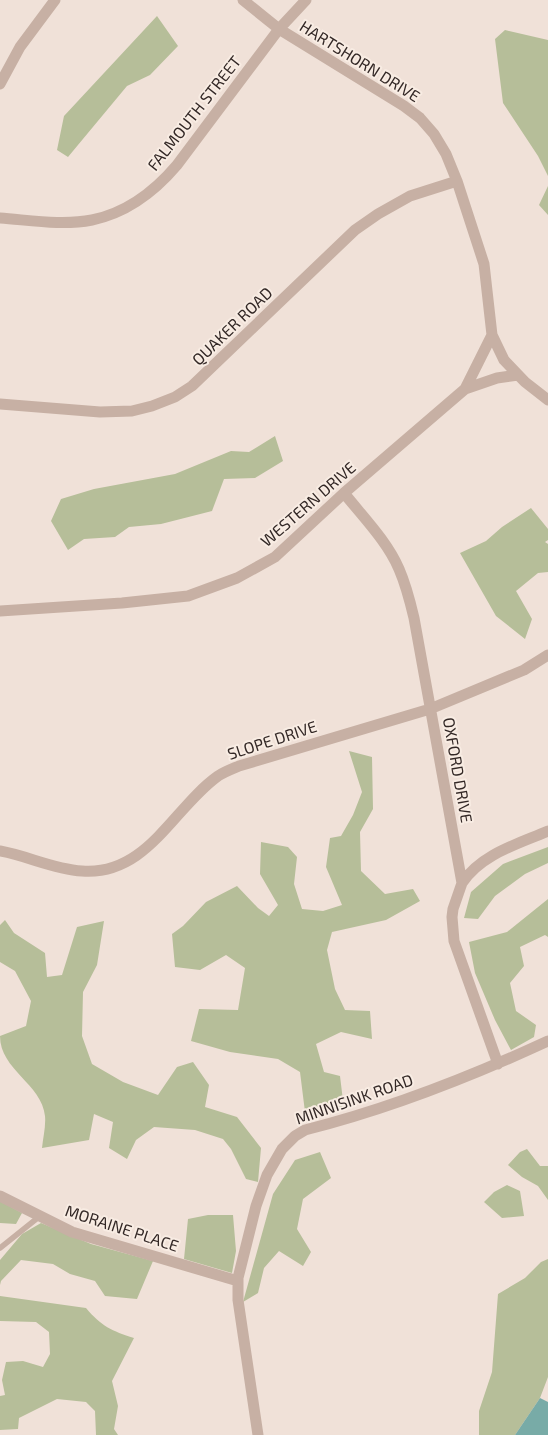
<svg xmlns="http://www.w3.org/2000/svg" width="548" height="1435" viewBox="0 0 548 1435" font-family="'Exo 2',sans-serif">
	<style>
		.green { fill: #b6be99 }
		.water { fill: #78aba7 }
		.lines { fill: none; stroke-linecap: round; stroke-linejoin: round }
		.service { stroke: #c7b0a4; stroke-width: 5.5 }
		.minor { stroke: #c7b0a4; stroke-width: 11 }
		.labels { text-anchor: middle; stroke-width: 4; stroke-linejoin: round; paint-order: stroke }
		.street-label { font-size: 16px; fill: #332826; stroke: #f8ece3 }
	</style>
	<rect width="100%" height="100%" fill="#f0e1d8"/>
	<path class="green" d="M157,16l21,30 -28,29 -23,11 -59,71 -11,-7 7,-34z
		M505,30l43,10v136l-10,-20 -35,-53 -8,-64z
		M548,186v29l-9,-10z
		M275,436l8,25 -28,17 -31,1 -12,32 -51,13 -32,3 -14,10 -31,2 -16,11 -17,-29 10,-22 33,-10 81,-15 56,-23 18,1z
		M531,508l17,21v11l-3,2 3,2v28l-10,1 -22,18 16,28 -7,20 -29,-23 -36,-63 26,-12 16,-14z
		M349,751l23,6 1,52 -13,23 1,39 24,23 28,-5 7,12 -34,19 -54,12 -5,18 8,39 10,21 25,1 2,28 -31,-7 -25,12 8,28 16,4 4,33 -38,11 -6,-48 -22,-13 -48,-7 -39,-11 8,-32 39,1 7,-42 -19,-13 -26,15 -25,-3 -3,-33 11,-8 23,-24 31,-16 21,22 11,8 9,-11 -18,-31 1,-32 27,5 9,10 -3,27 8,25 21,2 19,-6 -16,-38 4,-29 11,-2 12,-21 9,-23z
		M548,847v16l-23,11 -30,22 -17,23 -14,-1 7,-26 32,-28z
		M548,899v38l-3,-2 -25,12 4,19 -14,17 6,28 20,14 -2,12 -23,13 -16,-30 -20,-47 -6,-31 38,-10z
		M5,920l9,13 31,20 2,24 15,-2 15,-48 27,-6 -7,44 -14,27 -1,44 10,28 31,18 35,13 19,-28 16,-5 16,23 -4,22 32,10 24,31 -3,34 -12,-3 -15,-30 -8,-10 -28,-9 -41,-3 -18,13 -9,19 -18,-11 4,-26 -19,-8 -5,26 -47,8c1,-10 4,-22 3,-32 -3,-32 -45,-46 -45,-80l26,-10 5,-25 -16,-30 -15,-9v-37z
		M527,1149l13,17h8v34l-10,-14 -16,-9 -14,-12 12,-13z
		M320,1152l11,26 -28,21 -6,30 14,23 -8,14 -24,-15 -15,17 -6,25 -15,9 30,-108 22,-34z
		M507,1185l13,6 4,25 -22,2 -18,-16 10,-10z
		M0,1201l22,12 -6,11 -16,-1z
		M208,1215h25l3,36 -4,22 -48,-14 4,-40z
		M41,1223l50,21 62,17 -16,38 -32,-3 -10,-15 -25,-7 -17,-10 -32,-4 -20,21 -1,4v-25l22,-26z
		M548,1259v118l-8,21 -25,37h-36v-24l13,-39 6,-78 27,-16 16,-16z
		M0,1296l86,12c15,18 26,23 48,30l-22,43 6,25 -4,23 4,6h-22l-1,-24 -9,-9 -29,-3 -38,19 -1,11 -18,1v-34l5,-1 -3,-15 4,-18 17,-1 20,6 7,-13 -1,-22 -13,-10 -36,-1z"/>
	<path class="water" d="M540,1398l8,4v33h-33z"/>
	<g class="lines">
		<path class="service" d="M0,1248l40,-32"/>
		<path class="minor" d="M243,0l36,29 125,77 16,12 14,16 12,20 11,27 27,83 8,71 12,25 21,22 23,18
			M0,84l20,-37 35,-47
			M0,218c29,2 62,8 92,2 34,-7 63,-29 85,-55l102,-136 27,-29
			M465,389l27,-54
			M0,404l100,8 32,-1 20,-5 23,-9 17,-11 163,-156 23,-16 32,-18 47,-15
			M344,493c19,24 43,48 55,76 7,16 11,32 15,49l48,265 -9,26 -1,8 2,24 44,123
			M0,611l122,-8 66,-7 49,-18 38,-21 69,-64 121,-104 32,-11 21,-3
			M0,851c28,5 53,18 82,20 65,5 91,-63 136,-95 6,-4 14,-7 21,-10l191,-57 94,-39 24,-15
			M462,883c19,-29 56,-39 86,-52
			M0,1196l72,36 166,49
			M258,1435l-20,-135v-22l18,-72 11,-31 15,-26 13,-13 10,-6c84,-21 165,-53 243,-89"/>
	</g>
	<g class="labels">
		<g class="street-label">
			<text transform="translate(360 61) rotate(32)" y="6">HARTSHORN DRIVE</text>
			<text transform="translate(194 113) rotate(-52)" y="6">FALMOUTH STREET</text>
			<text transform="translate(232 326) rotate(-44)" y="6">QUAKER ROAD</text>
			<text transform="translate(308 504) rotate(-41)" y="6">WESTERN DRIVE</text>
			<text transform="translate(272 740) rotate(-18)" y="6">SLOPE DRIVE</text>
			<text transform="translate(458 770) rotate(80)" y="6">OXFORD DRIVE</text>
			<text transform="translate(354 1099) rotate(-19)" y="6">MINNISINK ROAD</text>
			<text transform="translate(122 1228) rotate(18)" y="6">MORAINE PLACE</text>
		</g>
	</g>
</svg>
